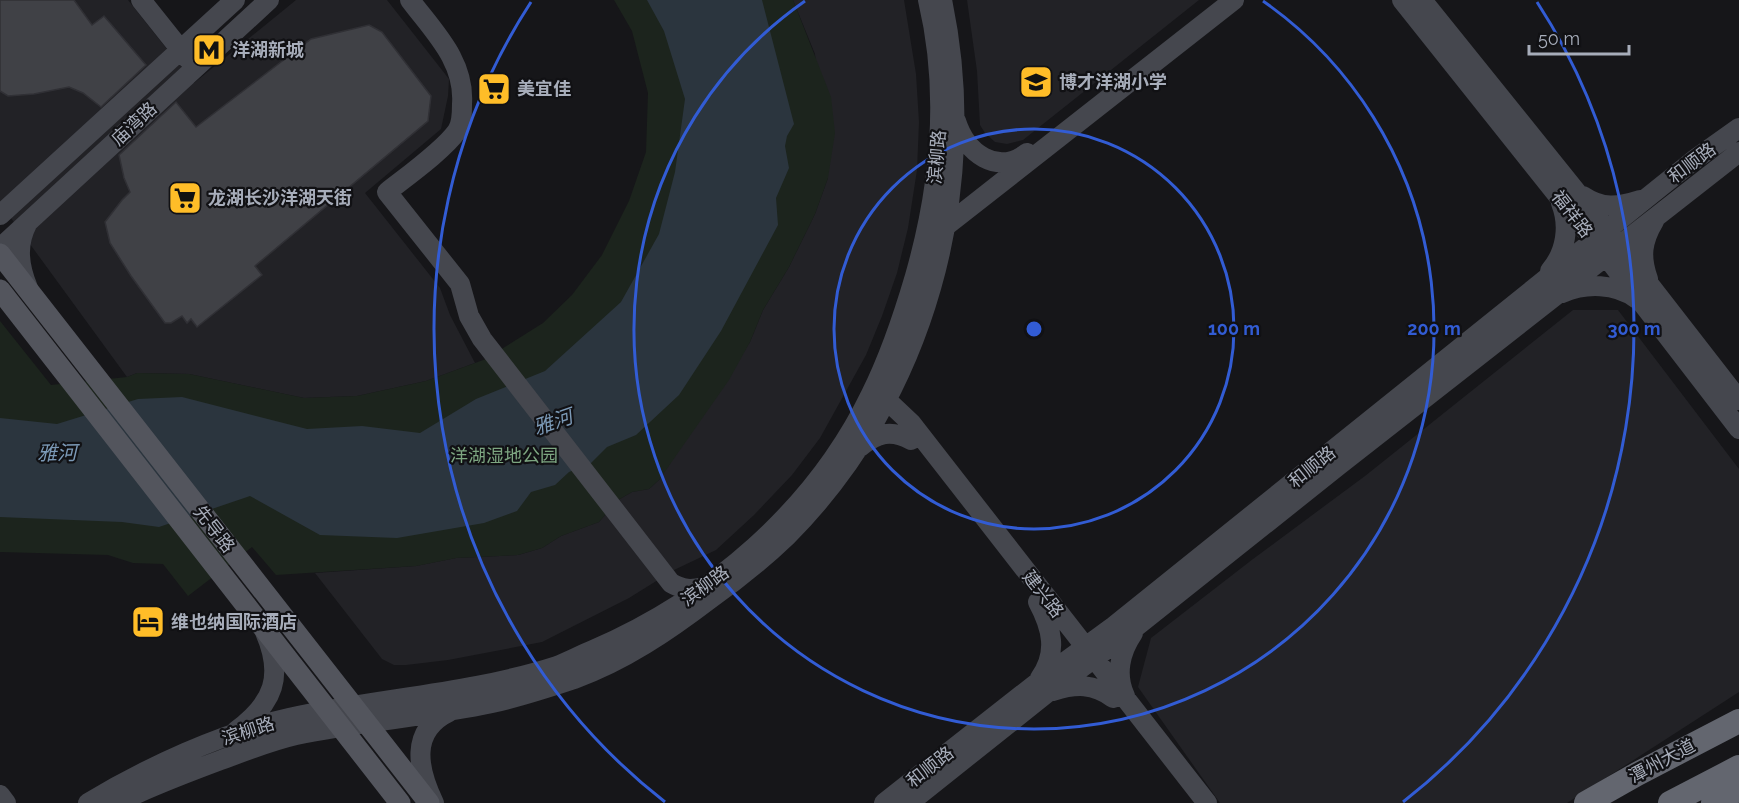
<svg xmlns="http://www.w3.org/2000/svg" width="1739" height="803" viewBox="0 0 1739 803" font-family="Raleway,'Noto Sans SC',sans-serif">
	<style>
		.built { fill: #222226 }
		.green { fill: #1c241d }
		.water { fill: #2b353e }
		.building { fill: #404146; stroke: #303035; stroke-width: 1.5 }
		.lines { fill: none; stroke-linecap: round; stroke-linejoin: round }
		.secondary { stroke: #45474e; stroke-width: 20 }
		.primary { stroke: #53555d; stroke-width: 21 }
		.highway { stroke: #63666f; stroke-width: 24 }
		.ring { fill: none; stroke: #325cd4; stroke-width: 3 }
		.labels { text-anchor: middle; stroke-width: 4.5; stroke-linejoin: round; paint-order: stroke }
		.poi-label { font-size: 18px; font-weight: bold; fill: #a7adba; stroke: #111114; text-anchor: start }
		.street-label { font-size: 18px; fill: #a7adba; stroke: #111114 }
		.park-label { font-size: 18px; fill: #7da681; stroke: #111114 }
		.water-label { font-size: 20px; font-style: italic; fill: #7c9ab7; stroke: #111114 }
		.centre { fill: #325cd4; stroke: #111114; stroke-width: 3 }
		.ring-label { font-size: 18px; text-anchor: middle; font-weight: bold; fill: #325cd4; stroke: #111114; stroke-width: 4.5; stroke-linejoin: round; paint-order: stroke }
	</style>
	<rect width="100%" height="100%" fill="#161619"/>
	<path class="built" d="M0,0h128l66,83 102,-83h91l62,79 -1,17 -7,33 -76,64 75,95 10,27 25,48 -49,18 -69,15 -53,2 -115,-24 -52,-1 -10,4 -127,-174z
		M793,0h111l12,74 3,48 -2,48 -9,58 -11,45 -15,43 -16,39 -46,83 -28,37 -38,40 -38,35 -42,20 -45,28 -87,44 -94,18 -42,5h-12l-12,-6 -67,-86 101,-7 40,-8 62,-3 24,-7 19,-12 38,-14 19,-22 14,-8 17,-3 10,-9 91,-138 13,-32 26,-43 26,-53 13,-36 -13,-124z
		M967,0h232l-176,140 -16,4 -12,-2 -10,-9 -5,-8 -3,-54z
		M1573,310h45l121,159v223l-172,111h-347l-82,-116 13,-49 102,-79 112,-83z"/>
	<path class="green" d="M614,0h179l38,97 4,36 -7,45 -13,36 -26,53 -26,43 -13,32 -21,38 -70,100 -10,9 -17,3 -14,8 -19,22 -38,14 -19,12 -24,7 -62,3 -40,8 -140,9 -24,-28 -64,49 -25,-32 -30,-1 -25,-8 -108,-3v-231l51,64 76,-8 10,-4 52,1 115,24 53,-2 69,-15 60,-22 57,-36 29,-28 30,-40 27,-54 17,-49 2,-59 -16,-62z"/>
	<path class="water" d="M647,0h115l32,124 -7,12 -2,10 4,22 -13,30 2,27 -57,106 -42,64 -43,40 -29,12 -16,16 -22,9 -14,13 -24,7 -14,19 -33,12 -87,15 -77,-3 -70,-39 -91,31 -37,-5 -122,-5v-99l57,6 81,-25 44,-2 125,32 55,-3 58,7 56,-34 69,-28 76,-69 38,-68 16,-62 10,-73 -21,-68z"/>
	<path class="building" d="M0,0h74l18,25 12,-9 42,49 -45,42 -18,-14 -14,-6 -35,7 -26,2 -8,-5z
		M369,25l13,7 49,64 -3,25 -173,145 7,9 -65,52 -6,-8 -4,4 -5,-7 -11,7h-6l-34,-47 -21,-33 -5,-21 17,-22 8,-8 -6,-14 -5,-23 57,-53 20,25 115,-88z"/>
	<g class="lines">
		<path class="secondary" d="M141,0l47,59
			M410,0c24,32 55,61 52,104 0,8 0,20 -5,27 -13,19 -51,46 -70,61l73,92 9,32 13,23 189,244c12,7 20,7 33,4
			M1402,0l204,256 133,173
			M1422,0l185,230 132,170
			M956,121c10,32 41,55 71,32
			M1583,196c19,13 35,11 57,4
			M0,215l235,-215
			M27,224c-11,21 -8,42 1,64
			M946,226l288,-226
			M0,248l269,-248
			M1550,271c16,-19 20,-45 11,-68
			M1648,279c-8,-22 -6,-38 6,-58
			M1562,293c23,-10 54,-10 75,6
			M873,396l20,10 18,17 296,380
			M860,447c17,-14 31,-18 51,-7
			M1038,602c14,26 20,51 2,76
			M1053,691c22,-7 41,-8 60,7
			M1125,696c-10,-21 -5,-44 8,-63
			M236,731c38,-28 48,-55 29,-99
			M0,795l6,8
			M88,803c60,-36 133,-70 201,-85 89,-20 181,-24 268,-52 12,-5 24,-11 36,-16 118,-51 222,-140 278,-256 19,-38 32,-77 44,-118 26,-91 35,-183 13,-276
			M117,803c34,-17 69,-30 104,-43 24,-9 49,-19 75,-25 65,-14 131,-18 196,-32 27,-6 55,-15 82,-24 50,-18 94,-48 136,-80 27,-19 53,-40 77,-63 138,-138 195,-347 155,-536
			M434,803c-16,-33 -25,-72 15,-91
			M884,803l163,-128 67,-49 580,-466 45,-32
			M909,803l138,-110 75,-55 216,-172 401,-314"/>
		<path class="primary" d="M0,254l429,549
			M0,290l400,513"/>
		<path class="highway" d="M1586,803l51,-29 102,-53
			M1670,803l69,-36
			M1713,803l26,-14"/>
	</g>
	<g class="ring">
		<circle cx="1034" cy="329" r="200"/>
		<path d="M1263 1A400 400 0 1 1 805 1"/>
		<path d="M665 802A600 600 0 0 1 531 2M1537 2A600 600 0 0 1 1403 802"/>
	</g>
	<defs>
		<g id="metro-square" transform="scale(1.725)"><rect x="-9" y="-9" width="18" height="18" rx="4" fill="#ffbd28" stroke="#111114"/><path d="M-5.5 5V-5H-3L0 0L3-5H5.5V5H3V-.5L0 4L-3-.5V5Z" fill="#111"/></g>
		<g id="school-square" transform="scale(1.725)"><rect x="-9" y="-9" width="18" height="18" rx="4" fill="#ffbd28" stroke="#111114"/><path d="M0-5L7-2L0 1L-7-2ZM-4 1L0 2.5L4 1V4Q0 6-4 4Z" fill="#111"/></g>
		<g id="supermarket-square" transform="scale(1.725)"><rect x="-9" y="-9" width="18" height="18" rx="4" fill="#ffbd28" stroke="#111114"/><path d="M-6-5.5h2.5l.6 2H6L4.5 2H-2.5L-4.4-4H-6ZM-1.5 3.2a1.3 1.3 0 1 0 .1 0ZM3 3.2a1.3 1.3 0 1 0 .1 0Z" fill="#111"/></g>
		<g id="hotel-square" transform="scale(1.725)"><rect x="-9" y="-9" width="18" height="18" rx="4" fill="#ffbd28" stroke="#111114"/><path d="M-6-4.5h1.5V1H6V5H4.5V3h-9V5H-6ZM-4 0a1.8 1.8 0 1 1 3.6 0ZM.5 0V-2.5h3Q6-2.5 6 0Z" fill="#111"/></g>
	</defs>
	<g fill-rule="evenodd">
		<use href="#metro-square" x="209" y="50"/>
		<use href="#school-square" x="1036" y="82"/>
		<use href="#supermarket-square" x="494" y="89"/>
		<use href="#supermarket-square" x="185" y="198"/>
		<use href="#hotel-square" x="148" y="622"/>
	</g>
	<g class="labels">
		<g class="poi-label">
			<text x="232" y="56">洋湖新城</text>
			<text x="1059" y="88">博才洋湖小学</text>
			<text x="517" y="95">美宜佳</text>
			<text x="208" y="204">龙湖长沙洋湖天街</text>
			<text x="171" y="628">维也纳国际酒店</text>
		</g>
		<g class="street-label">
			<text transform="translate(134 124) rotate(-43)" y="6">庙湾路</text>
			<text transform="translate(937 157) rotate(-85)" y="6">滨柳路</text>
			<text transform="translate(1692 163) rotate(-37)" y="6">和顺路</text>
			<text transform="translate(1572 214) rotate(52)" y="6">福祥路</text>
			<text transform="translate(1312 467) rotate(-39)" y="6">和顺路</text>
			<text transform="translate(214 529) rotate(52)" y="6">先导路</text>
			<text transform="translate(705 586) rotate(-36)" y="6">滨柳路</text>
			<text transform="translate(1043 594) rotate(52)" y="6">建兴路</text>
			<text transform="translate(248 731) rotate(-18)" y="6">滨柳路</text>
			<text transform="translate(1662 761) rotate(-28)" y="6">潭州大道</text>
			<text transform="translate(930 767) rotate(-38)" y="6">和顺路</text>
		</g>
		<g class="park-label">
			<text x="504" y="462">洋湖湿地公园</text>
		</g>
		<g class="water-label">
			<text transform="translate(553 422) rotate(-19)" y="7">雅河</text>
			<text transform="translate(57 453) rotate(-1)" y="7">雅河</text>
		</g>
	</g>
	<circle cx="1034" cy="329" r="9" class="centre"/>
	<g class="ring-label">
		<text x="1234" y="335">100 m</text>
		<text x="1434" y="335">200 m</text>
		<text x="1634" y="335">300 m</text>
	</g>
	<path d="M1529 45v9h100v-9" fill="none" stroke="#a7adba" stroke-width="3"/>
	<text x="1538" y="45" font-size="18" fill="#a7adba" stroke="#111114" stroke-width="4.5" paint-order="stroke">50 m</text>
</svg>
